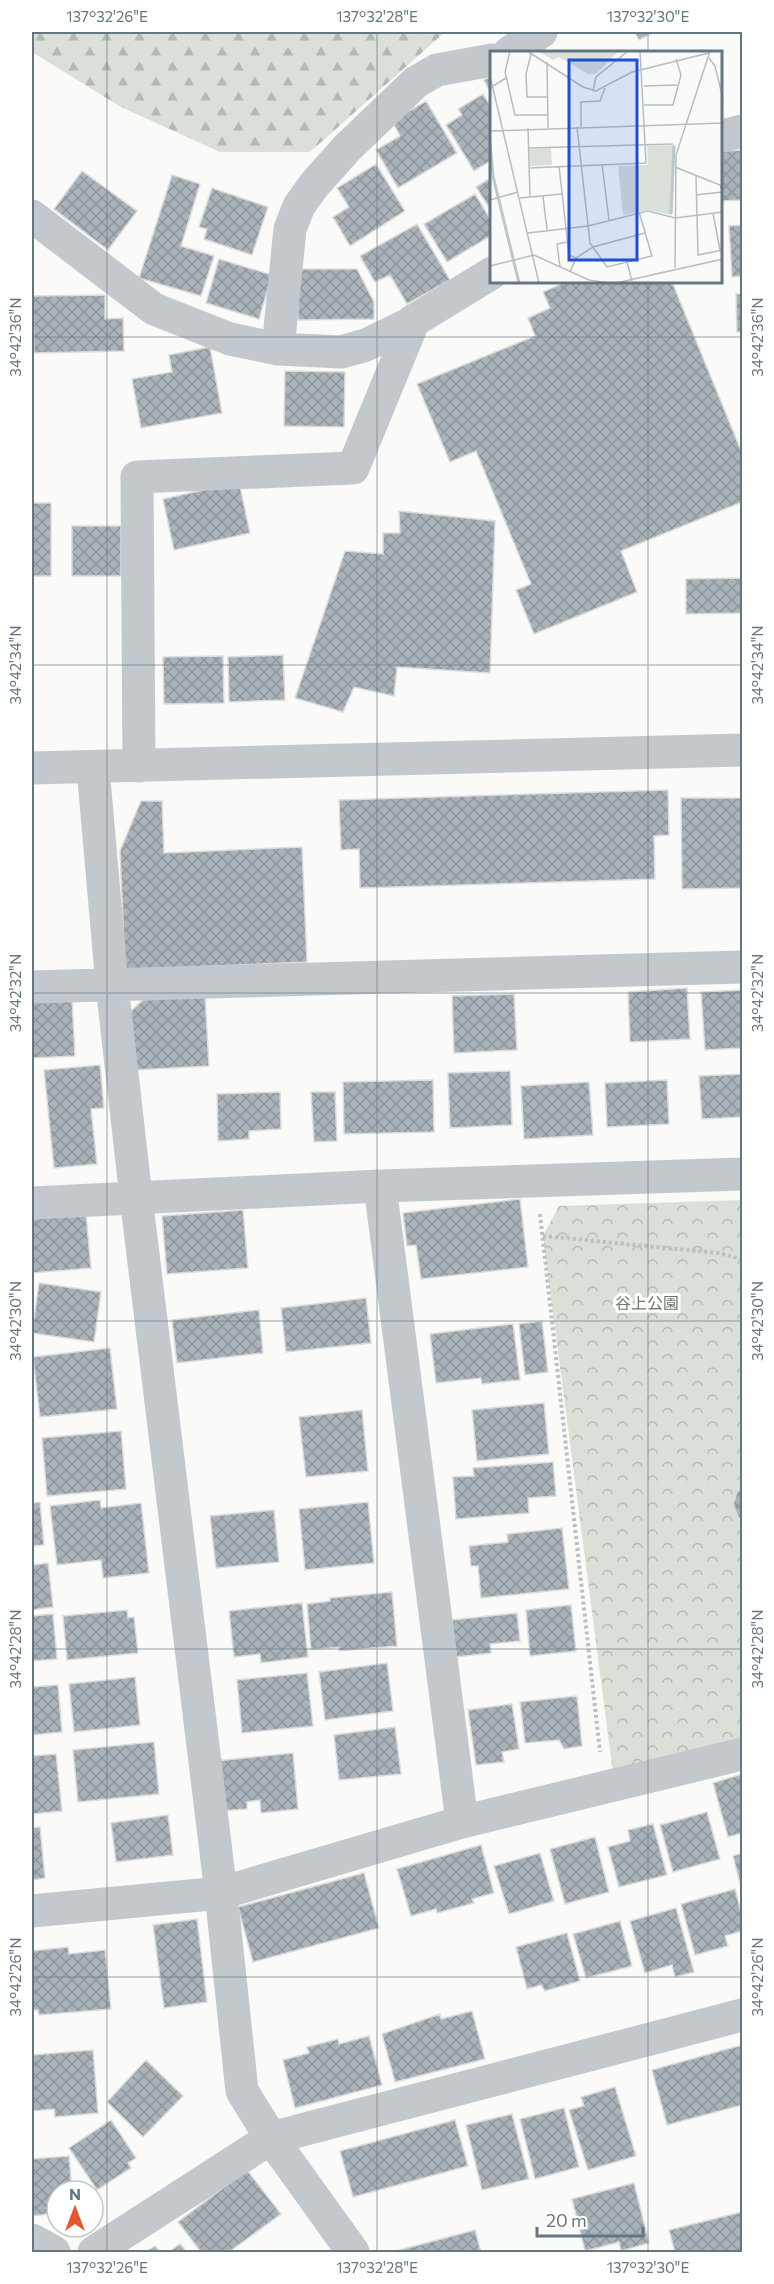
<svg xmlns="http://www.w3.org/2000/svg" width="774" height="2284" viewBox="0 0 774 2284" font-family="Commissioner,'Noto Sans JP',sans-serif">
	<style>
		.forest { fill: url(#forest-firs) }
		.park { fill: url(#park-crowns) }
		.building { fill: url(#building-cross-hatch); stroke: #dcdcda; stroke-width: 1.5 }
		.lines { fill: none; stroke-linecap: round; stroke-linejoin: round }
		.path { stroke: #bbbfc2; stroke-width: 4; stroke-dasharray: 3 3; stroke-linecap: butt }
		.minor { stroke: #c3c8cc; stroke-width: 33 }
		.ticks { fill: none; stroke: #657683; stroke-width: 1.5; stroke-opacity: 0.45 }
		.labels { text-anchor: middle; stroke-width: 6; stroke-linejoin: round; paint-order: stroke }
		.park-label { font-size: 16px; fill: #687a64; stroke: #fff }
		.inset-river { fill: none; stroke: #bbc7cb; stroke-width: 3 }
		.inset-road { fill: none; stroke: #b5bdc2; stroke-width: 1.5 }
		.view { fill: #1d4ed8; fill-opacity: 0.15; stroke: #1d4ed8; stroke-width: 3 }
		.inset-edge { fill: none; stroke: #657683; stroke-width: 3 }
		.neatline { fill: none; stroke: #657683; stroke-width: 2 }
		.ticks-label { font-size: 15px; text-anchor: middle; fill: #657683 }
	</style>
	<defs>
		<pattern id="forest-firs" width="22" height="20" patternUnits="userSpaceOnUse" patternTransform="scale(1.5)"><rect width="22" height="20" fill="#dadfd7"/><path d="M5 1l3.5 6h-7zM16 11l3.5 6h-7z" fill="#b4b9b4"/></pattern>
		<pattern id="park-crowns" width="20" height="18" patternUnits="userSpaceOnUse" patternTransform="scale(1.5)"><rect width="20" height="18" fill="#dadfd7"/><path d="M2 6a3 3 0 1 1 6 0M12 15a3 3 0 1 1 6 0" fill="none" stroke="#b4b9b4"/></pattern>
		<pattern id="building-cross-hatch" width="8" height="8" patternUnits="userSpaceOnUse" patternTransform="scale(1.5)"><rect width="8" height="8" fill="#aab3b9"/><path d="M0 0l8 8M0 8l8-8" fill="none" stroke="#8e969c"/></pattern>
	</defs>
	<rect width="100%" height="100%" fill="#fafaf8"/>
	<path class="forest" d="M32,32h413l-135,120h-90l-99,-45 -89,-55z"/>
	<path class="park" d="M742,1200v539l-129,34 -70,-537 16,-30z"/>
	<path class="building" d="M635,32h19l-15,8z
		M492,76v20l-8,-16z
		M483,94l9,15v51l-18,11 -28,-46 16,-10 -4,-6z
		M426,101l31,52 -59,35 -22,-38 24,-14 -8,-15z
		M742,150v50l-20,1v-50z
		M376,164l29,47 -55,35 -17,-29 16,-10 -12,-19z
		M82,171l55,40 -29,39 -54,-41z
		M172,175l28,9 -19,62 33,10 -13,40 -62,-18z
		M492,177v35l-16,-25z
		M212,188l56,19 -16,48 -48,-16 3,-10 -8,-2z
		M475,194l17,28v13l-45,27 -23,-38z
		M417,224l33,56 -43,24 -17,-29 -15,7 -15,-26z
		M742,225v51l-10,1 -3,-51z
		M219,259l53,16 -13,44 -53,-16z
		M297,269h60l17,33v17l-76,1z
		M566,282h106l70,171v49l-121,49 16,41 -103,42 -18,-44 15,-6 -55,-133 -26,11 -33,-78 118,-48 -7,-18 22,-10 -7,-16z
		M736,294h6v38h-5z
		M105,295v24l18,-1 1,33 -90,2 -1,-57z
		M210,347l12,66 -81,15 -9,-49 40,-7 -3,-17z
		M285,371l60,1 -1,55 -60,-1z
		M239,482l11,51 -76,17 -11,-51z
		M32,503h19v73h-19z
		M399,511l96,10 -5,152 -93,-6 -3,29 -40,-9 -11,25 -48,-14 50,-147 38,3v-21h17z
		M72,526h49v50h-49z
		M742,578v35l-56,1v-35z
		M283,655l2,45 -56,2 -1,-45z
		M223,656l1,47 -60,1 -1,-47z
		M668,790l1,45 -15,1 1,43 -295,9 -1,-39 -18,1 -2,-50z
		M681,798h61v90l-60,1z
		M141,801h21l2,52 138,-6 5,115 -182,8 -5,-119z
		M687,988l3,51 -60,3 -2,-50z
		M742,990v58l-37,2 -4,-58z
		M514,994l3,56 -63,3 -2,-57z
		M205,995l4,71 -75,4 -3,-59 12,-11z
		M72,999l3,57 -43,2v-57z
		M100,1065l4,43 -13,1 6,55 -43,4 -10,-98z
		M510,1071l2,54 -62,3 -2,-55z
		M742,1074v43l-40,2 -3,-43z
		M433,1080l1,52 -90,2 -1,-52z
		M667,1080l2,44 -62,3 -2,-44z
		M589,1082l4,53 -69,4 -3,-53z
		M280,1092l1,37 -32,2v8l-31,2 -1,-47z
		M311,1092h24l2,49 -23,1z
		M520,1199l8,68 -107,12 -5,-34 -9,1 -4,-33z
		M243,1210l5,58 -81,6 -5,-58z
		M86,1214l5,54 -59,5v-54z
		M39,1283l62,9 -7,50 -62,-9z
		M366,1298l5,45 -85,9 -5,-44z
		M259,1310l4,43 -86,10 -5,-43z
		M542,1321l6,51 -23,3 -6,-51z
		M513,1324l7,56 -38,4 -1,-6 -45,5 -6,-49z
		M110,1348l7,61 -77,8 -7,-60z
		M544,1403l5,51 -72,7 -5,-51z
		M362,1410l6,61 -62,6 -7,-60z
		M121,1431l5,58 -79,7 -5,-58z
		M553,1462l3,34 -28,2 1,15 -73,6 -3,-42 21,-1 -1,-8z
		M742,1488v-1v33l-4,-3 -5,-13 4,-12z
		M100,1500l1,8 40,-5 8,70 -46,5 -2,-18 -44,5 -7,-59z
		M40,1502l4,43 -12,1v-43z
		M368,1502l6,61 -69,7 -6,-61z
		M274,1510l5,52 -63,6 -6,-52z
		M562,1528l7,61 -88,9 -3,-32h-7l-2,-20 39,-4 -1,-8z
		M48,1563l5,44 -21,3v-45z
		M392,1592l5,54 -58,5v-4l-28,3 -4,-46 23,-3v-3z
		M302,1603l6,54 -47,6 -1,-9 -26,3 -5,-46z
		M571,1605l5,46 -46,5 -4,-46z
		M127,1610l1,8 6,-1 4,36 -71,7 -4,-44z
		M517,1613l3,28 -30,3 1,9 -35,4 -4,-37z
		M53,1614l4,45 -25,2v-45z
		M387,1663l6,48 -68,9 -6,-48z
		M307,1673l6,53 -71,7 -5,-53z
		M135,1677l5,48 -66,7 -5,-48z
		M58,1685l4,47 -30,3v-48z
		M577,1696l5,50 -18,3 -5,-9 -34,3 -5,-41z
		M512,1704l7,45 -17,3 2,10 -28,3 -8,-55z
		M395,1727l6,47 -62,6 -5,-45z
		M154,1742l5,52 -81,8 -5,-52z
		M293,1753l5,56 -37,4 -1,-13 -13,2v7l-27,2 -4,-50z
		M56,1754l6,57 -30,3v-58z
		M742,1774v59l-14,4 -15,-54z
		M707,1812l13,47 -47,13 -13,-47z
		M168,1815l5,40 -57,7 -5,-39z
		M653,1824l14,51 -48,12 -11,-40 22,-6 -2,-11z
		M40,1827l5,51 -13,2v-52z
		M595,1837l14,55 -44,12 -15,-55z
		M481,1845l13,48 -22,6 2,4 -37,10 -1,-4 -25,7 -14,-47z
		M540,1853l14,48 -45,13 -15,-48z
		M742,1853v38l-9,-35z
		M364,1873l15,55 -126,34 -15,-55z
		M735,1889l7,27v15l-17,5 3,10 -33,9 -14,-51z
		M676,1908l18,64 -19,5 -3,-12 -27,8 -15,-52z
		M197,1919l10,83 -43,6 -11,-83z
		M620,1921l12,45 -46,12 -13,-44z
		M567,1933l13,48 -35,10 -4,-6 -14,4 -11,-42z
		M68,1947l1,7 36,-4 6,59 -72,6 -1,-5h-6v-59z
		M472,2011l13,48 -90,23 -13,-48 58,-20 1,5z
		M369,2036l13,49 -87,23 -12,-48 26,-7 -2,-6 31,-8 1,5z
		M742,2045v60l-75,20 -15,-55z
		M93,2050l5,63 -43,4 -1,-8 -22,2v-56z
		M146,2060l37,36 -40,41 -36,-35z
		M615,2087l21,69 -48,14 -19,-60 15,-4 -3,-9z
		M564,2108l15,59 -44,12 -15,-60z
		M512,2114l17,65 -47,11 -16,-65z
		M111,2120l25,38 -8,5 3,5 -34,22 -28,-42z
		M455,2120l13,46 -115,31 -13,-46z
		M69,2156l3,35h-15v22l-25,3v-57z
		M247,2170l34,44 -52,38h-28l-23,-30z
		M634,2183l15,60 -28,8 -2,-9 -34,9 -13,-52z
		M742,2212v40h-67l-6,-22z
		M475,2230l6,22h-89z
		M180,2244l7,8h-18z
		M155,2246l5,6h-14z"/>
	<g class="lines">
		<path class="path" d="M540,1214l60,538
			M543,1236l175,17 24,6"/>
		<path class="minor" d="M510,52l31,-20
			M722,136l20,-5
			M32,216l122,93 76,30 48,10 63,3 25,-7 41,-20 85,-52
			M278,349l12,-120 9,-23 15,-21 33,-37 69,-66 21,-12 55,-10
			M139,766l-2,-289 216,-9 61,-148
			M32,768l710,-18
			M93,768l19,217 24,212 85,696 21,198 29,47 82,114
			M32,987l710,-20
			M380,1186l82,636
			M32,1203l348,-17 362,-12
			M32,1911l189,-18 241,-71 280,-68
			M32,2240l22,12
			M94,2252l177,-114 471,-123"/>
	</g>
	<path class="ticks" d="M107,32v2220M377,32v2220M648,32v20M648,282v1970M32,337h710M32,665h710M32,993h710M32,1321h710M32,1649h710M32,1977h710"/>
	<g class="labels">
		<g class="park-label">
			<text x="647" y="1309">谷上公園</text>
		</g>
	</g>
	<g transform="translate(490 51)">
		<rect width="232" height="232" fill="#fafaf8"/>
		<path d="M48,0h81l-23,23h-8l-29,-17 -6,3z" fill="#dadfd7"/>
		<path d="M185,94l-3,70 -24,-5 -25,5 -5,-49 30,-1 -1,-19zM61,97l1,17 -22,1 -1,-17z" fill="#dadfd7"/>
		<path class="inset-river" d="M0,93l3,32 26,107M181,163l3,-68"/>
		<path class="inset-road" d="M20,0l-5,21 10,43h33M37,0l56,36 13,4 36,-19 77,-19M41,3l-5,20 1,23h21M219,7l6,8 8,33M57,11l1,66M0,25l49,207M154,35l33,-1M0,37l16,-10M103,40l3,-14 32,-26M154,54h29l8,-30 -5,-16M87,76l13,116 17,24 45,-11 -13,-44M91,76v-25l19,-1 5,-13M38,77l2,69M0,80l233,-8M38,97l145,-4M112,113l7,56M69,115l10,89 7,3M185,116l45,18 3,8M39,117l117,-5 -6,-112M206,125l2,79 25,-5M206,144l26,-3M53,145l4,34M30,147l42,-4M0,149l28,-8M223,162l7,37M38,182l60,-7 60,-15 27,7 48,-6M137,211l5,19M0,215l44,-11 55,25 20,3M70,216l-3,-23 11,-2M185,217l1,-113 34,-104M80,221l6,-14 17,-11 52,-14M126,232l107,-24"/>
		<path class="view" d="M79,9h68v200h-68z"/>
		<rect width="232" height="232" class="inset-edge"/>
	</g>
	<rect width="774" height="2284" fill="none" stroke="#ffffff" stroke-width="66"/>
	<g transform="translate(75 2209)"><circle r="28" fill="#ffffff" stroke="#c1c8cd" stroke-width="1.5"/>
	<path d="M0-4.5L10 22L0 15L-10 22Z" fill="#e4572e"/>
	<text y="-9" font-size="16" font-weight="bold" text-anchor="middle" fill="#657683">N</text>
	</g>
	<path d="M537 2227v9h106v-9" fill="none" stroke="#657683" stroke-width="3"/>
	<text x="546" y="2227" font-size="18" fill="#657683" stroke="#ffffff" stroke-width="4.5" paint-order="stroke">20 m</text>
	<rect x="33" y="33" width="708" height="2218" class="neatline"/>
	<g class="ticks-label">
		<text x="107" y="22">137°32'26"E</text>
		<text x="377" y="22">137°32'28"E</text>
		<text x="648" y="22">137°32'30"E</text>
		<text transform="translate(16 337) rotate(-90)" y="5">34°42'36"N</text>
		<text transform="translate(758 337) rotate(-90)" y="5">34°42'36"N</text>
		<text transform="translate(16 665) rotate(-90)" y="5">34°42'34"N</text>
		<text transform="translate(758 665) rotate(-90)" y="5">34°42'34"N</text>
		<text transform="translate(16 993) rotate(-90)" y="5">34°42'32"N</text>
		<text transform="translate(758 993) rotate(-90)" y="5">34°42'32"N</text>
		<text transform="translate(16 1321) rotate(-90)" y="5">34°42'30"N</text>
		<text transform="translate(758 1321) rotate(-90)" y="5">34°42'30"N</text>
		<text transform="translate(16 1649) rotate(-90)" y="5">34°42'28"N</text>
		<text transform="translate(758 1649) rotate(-90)" y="5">34°42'28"N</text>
		<text transform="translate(16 1977) rotate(-90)" y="5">34°42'26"N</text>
		<text transform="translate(758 1977) rotate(-90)" y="5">34°42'26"N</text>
		<text x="107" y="2273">137°32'26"E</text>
		<text x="377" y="2273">137°32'28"E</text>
		<text x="648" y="2273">137°32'30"E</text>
	</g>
</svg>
